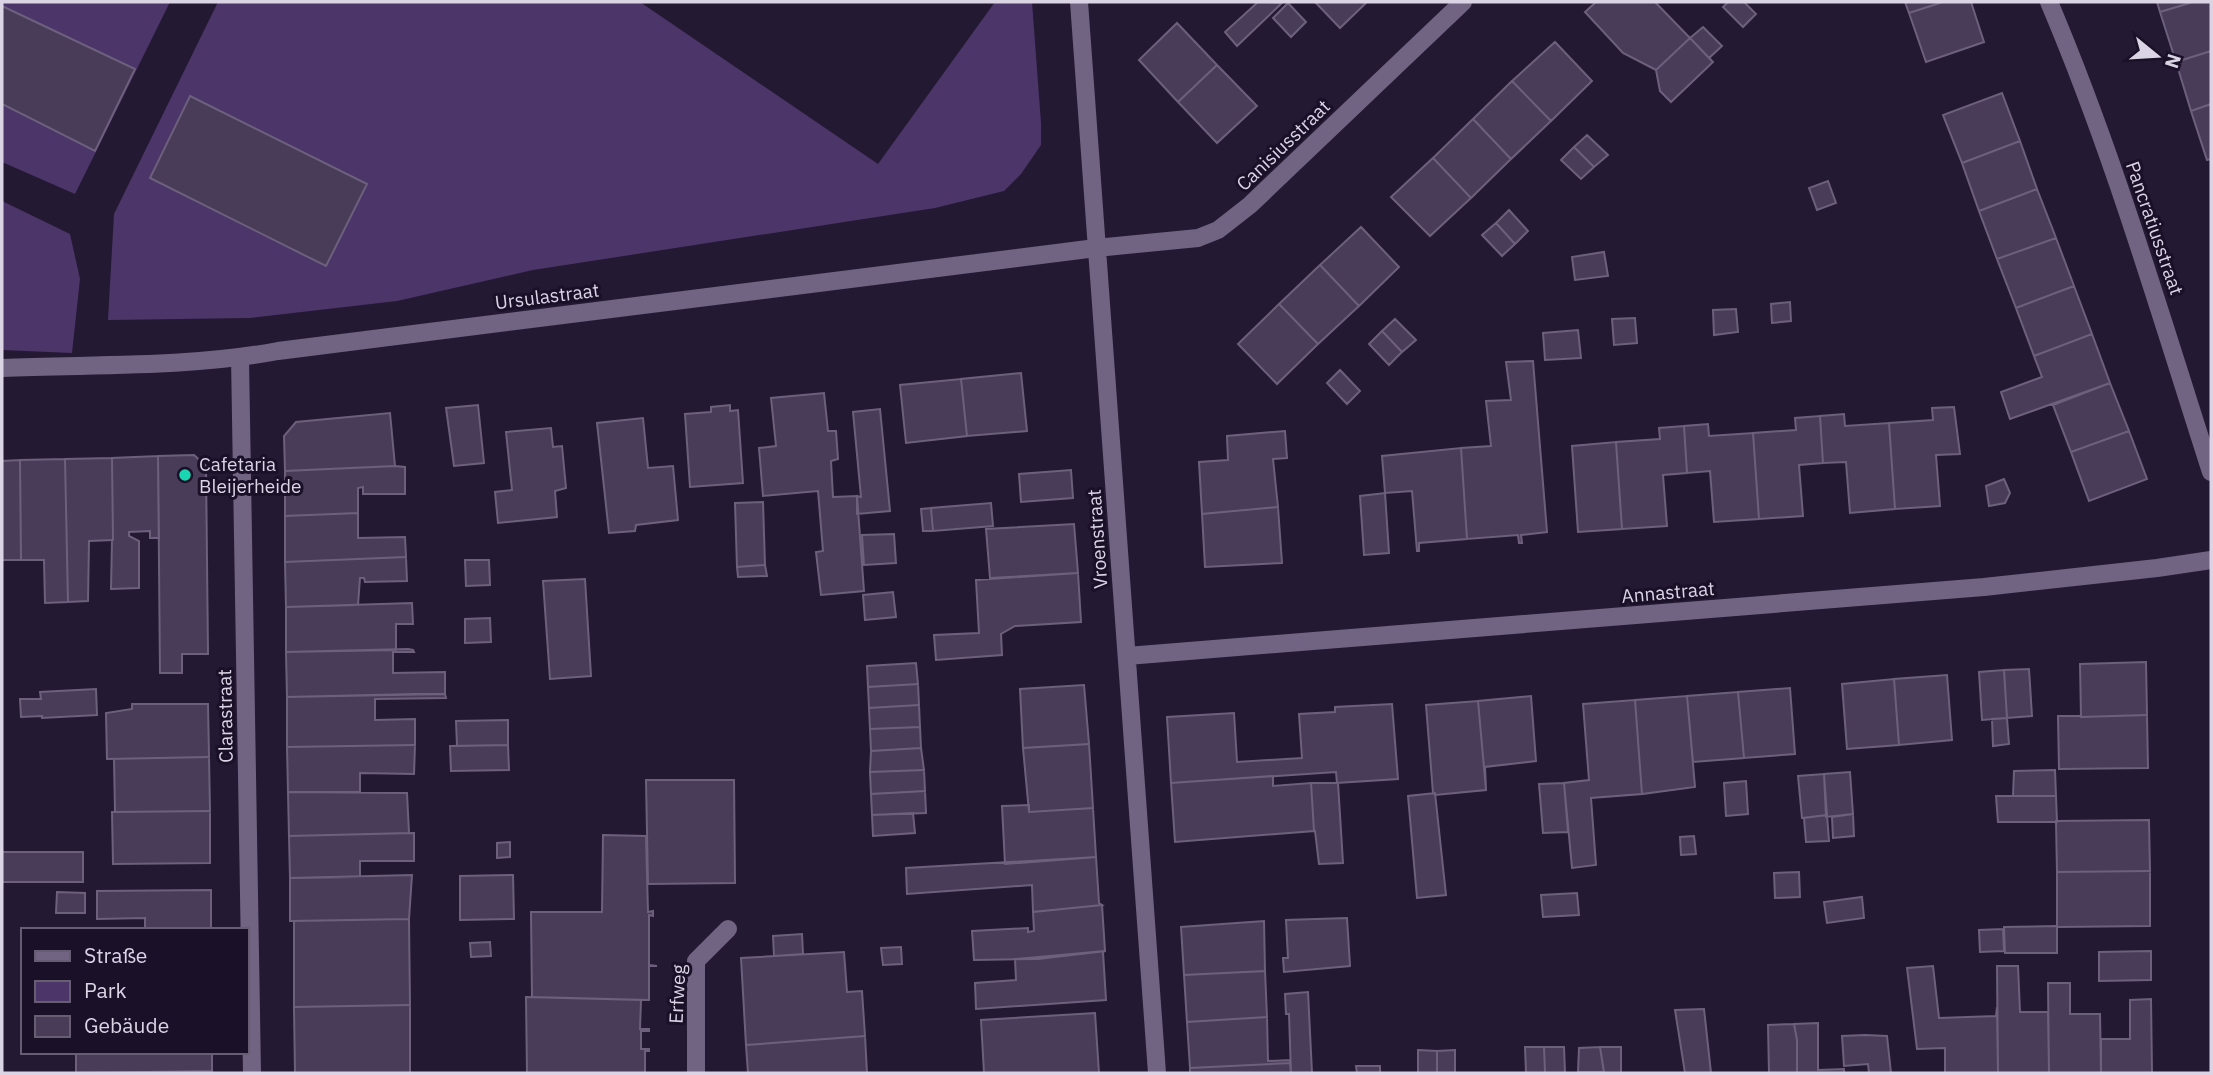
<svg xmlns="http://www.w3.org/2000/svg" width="2213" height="1075" viewBox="0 0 2213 1075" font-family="'IBM Plex Sans',sans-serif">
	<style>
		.green { fill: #4c3569 }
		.building { fill: #483c58; stroke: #6c607d; stroke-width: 2 }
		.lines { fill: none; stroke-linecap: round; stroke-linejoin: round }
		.minor { stroke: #706482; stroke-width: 18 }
		.poi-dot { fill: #1ad5b2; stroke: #1a1028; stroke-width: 2.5 }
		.labels { text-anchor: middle; stroke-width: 6; stroke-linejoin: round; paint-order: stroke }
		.street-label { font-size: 19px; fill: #dbd4e5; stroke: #1a1028 }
		.poi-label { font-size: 19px; fill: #dbd4e5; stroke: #1a1028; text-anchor: start }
	</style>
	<rect width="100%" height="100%" fill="#241932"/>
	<path class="green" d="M2,2h168l-95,192 -73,-32z
		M218,2h422l238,162 117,-162h37l9,121v22l-20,29 -17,17 -69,17 -402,62 -136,31 -147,17 -142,2 6,-106z
		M2,201l68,33 10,45 -8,74 -70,-3z"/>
	<path class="building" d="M1258,2l24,1 -45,43 -12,-14z
		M1315,2h52l-27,26z
		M1596,2h59l35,36 -34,32 -33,-17 -38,-41z
		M1728,2h16l12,12 -13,13 -20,-20z
		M1905,2h38l-34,11z
		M1943,2h28l13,40 -58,20 -17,-49z
		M2157,2h36l-33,10z
		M2193,2h18v49l-35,11 -16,-50z
		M1288,3l18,19 -15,15 -18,-19z
		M2,6l133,63 -40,82 -93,-47z
		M1177,23l40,42 -39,37 -39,-42z
		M1703,27l19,19 -13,12 -19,-20z
		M1690,38l23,24 -42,40 -11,-11 -4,-21z
		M1555,42l37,39 -41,40 -39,-40z
		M2211,51v53l-20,7 -15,-49z
		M1217,65l40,41 -40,37 -39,-41z
		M1512,81l39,40 -40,38 -38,-40z
		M2002,93l18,48 -58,22 -19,-48z
		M190,96l177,88 -41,82 -176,-88z
		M2211,104v55l-4,1 -16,-49z
		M1473,119l38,40 -40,39 -38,-40z
		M1587,135l21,20 -14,12 -20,-20z
		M2020,141l17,48 -58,22 -17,-48z
		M1574,147l20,20 -13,12 -20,-19z
		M1433,158l38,40 -41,38 -39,-39z
		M1828,181l8,22 -19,7 -8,-22z
		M2037,189l19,49 -59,21 -18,-48z
		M1509,210l19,21 -13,13 -19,-21z
		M1496,223l19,21 -13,12 -20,-21z
		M1361,227l38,40 -40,39 -39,-41z
		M2056,238l18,48 -58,22 -19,-49z
		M1604,252l4,24 -33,4 -3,-23z
		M1320,265l39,41 -41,38 -39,-40z
		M2074,286l18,48 -58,22 -18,-48z
		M1790,302l1,19 -19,2 -1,-19z
		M1279,304l39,40 -41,40 -39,-40z
		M1736,309l2,23 -24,3 -1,-25z
		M1635,318l2,25 -23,2 -2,-26z
		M1395,319l21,21 -14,12 -20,-21z
		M1578,330l3,28 -36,2 -2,-27z
		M1382,331l20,21 -13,13 -20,-21z
		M2092,334l18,49 -100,36 -9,-27 41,-15 -8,-21z
		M1533,361l14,171 -26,3 1,8h-3l-1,-8 -51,4 -6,-91 30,-2 -5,-45 25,-1 -5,-38z
		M1340,370l20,21 -13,13 -20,-21z
		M1021,373l6,58 -60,5 -6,-57z
		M961,379l6,57 -61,7 -6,-58z
		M2110,383l19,48 -58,21 -18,-47z
		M824,393l4,38h8l2,28 -7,2 2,36 24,-1 7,95 -43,4 -5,-43 7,-1 -5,-60 -55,5 -4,-48 17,-2 -5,-48z
		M478,405l6,58 -30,3 -8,-58z
		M730,405v6l8,-1 5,73 -53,4 -5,-73 26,-2v-5z
		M1954,407l6,47 -24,1 4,51 -45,3 -6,-86 44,-3 -1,-12z
		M880,409l10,102 -33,3v-18l4,1 -8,-85z
		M390,413l5,53 -110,5 -1,-35 12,-14z
		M1844,414l1,12 44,-3 6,86 -45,4 -4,-51 -23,1 -3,-47z
		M1820,416l3,47 -24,2 4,51 -44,3 -6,-86 43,-3 -1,-12z
		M643,418l5,50 25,-2 5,54 -42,5 -1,6 -26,2 -12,-110z
		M1708,424l1,12 44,-3 6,86 -45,3 -4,-51 -23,2 -3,-47z
		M1684,426l3,47 -24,2 4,51 -45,3 -6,-87 44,-3 -1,-11z
		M551,428l2,19 9,-1 4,42 -11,3 2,26 -59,6 -3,-31 17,-2 -6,-58z
		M1285,431l2,27 -14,1 5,48 -76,7 -3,-52 29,-2 -1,-24z
		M2129,431l18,48 -58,22 -18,-49z
		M1616,442l6,87 -44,3 -6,-86z
		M1461,448l6,91 -48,4v8h-2l-5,-60 -27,2 -3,-37z
		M194,455l12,11 2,188h-26v19h-22l-2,-217z
		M158,456l1,82h-9v-7l-21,1v4l10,5v47l-28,1 1,-49h1l-1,-82z
		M112,458l1,82 -24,1 -1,60 -20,1 -3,-143z
		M65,459l3,143 -23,1 -1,-43h-23l-1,-100z
		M20,460l1,100h-19v-99z
		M395,466l10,1v27h-42v-7l-5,1v25l-73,3v-45z
		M1071,470l2,28 -52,4 -2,-28z
		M2004,479l6,14 -5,10 -16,3 -3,-20z
		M1385,493l4,60 -25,2 -4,-59z
		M763,502l2,63 -28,2 -2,-64z
		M991,503l2,23 -60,5 -2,-23z
		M1278,507l4,56 -77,4 -3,-53z
		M931,508l2,23h-10l-2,-22z
		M358,513v25l47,-1 1,20 -121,5v-46z
		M1074,524l4,49 -88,5 -4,-49z
		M894,534l2,29 -32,2 -2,-30z
		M406,557l1,24 -42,1 -1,-4h-4l-2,27 -72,2 -1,-45z
		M465,560h24l1,25 -24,1z
		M765,565l2,11 -29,1 -1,-10z
		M1078,573l3,49 -66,4 -14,8 1,21 -66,5 -2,-25 45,-2 -3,-53z
		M585,579l6,97 -41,3 -7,-98z
		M893,592l3,25 -31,3 -2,-25z
		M412,603l1,21h-17v26l-110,2v-45z
		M490,618l1,24 -26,1v-24z
		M408,649l5,1 1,2h-21v21l52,-1v22l-158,3 -1,-45z
		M2146,662l1,53 -66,2 -1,-53z
		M916,663l2,21 -50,3 -1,-21z
		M2029,669l3,47 -25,2 -3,-48z
		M2004,670l3,48 -25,2 -3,-48z
		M1947,675l5,65 -53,5 -5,-66z
		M1894,679l5,66 -52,4 -5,-65z
		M918,684l1,21 -50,3 -1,-21z
		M1084,685l5,59 -66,4 -3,-59z
		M1790,688l5,66 -51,4 -6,-66z
		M96,689l1,26 -55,3v-2l-21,1 -1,-18h21l-1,-7z
		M1738,692l6,66 -51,4 -6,-66z
		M415,694h30l1,4 -71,1v21l40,-1v26l-128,2v-50z
		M1531,696l5,65 -51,6 1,23 -8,-89z
		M1687,696l8,91 -53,7 -7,-94z
		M1635,700l7,94 -51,4 5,67 -24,3 -8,-85 25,-3 -6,-76z
		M1478,701l8,89 -51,5 -2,-2 -7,-88z
		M132,704h76l1,53 -102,2 -1,-46 26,-4z
		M1392,704l6,75 -61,4 -1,-11 -165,11 -4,-66 67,-4 3,49 65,-4 -3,-44 36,-2v-5z
		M919,705l1,22 -50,2 -1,-21z
		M2147,715l1,53 -89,1 -1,-53h23v1z
		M2007,718l2,26 -16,2 -1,-27z
		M508,720v25l-51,1 -1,-25z
		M920,727l1,21 -50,3 -1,-22z
		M1089,744l4,64 -64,4 -6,-64z
		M415,745l-1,29 -54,-1v19h-72l-1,-45z
		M508,745l1,25 -58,1 -1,-25z
		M921,748l3,22 -54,2 1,-21z
		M209,757l1,54 -95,1 -1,-53h-7z
		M924,770l1,21 -54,3 -1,-22z
		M2055,770l1,26h-43l1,-25z
		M1850,772l3,42 -27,3 -2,-43z
		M1824,774l3,41 -25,3 -4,-42z
		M1273,776v10l38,-3 3,48 -139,11 -4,-59z
		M646,780h88l1,103 -87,1z
		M1746,781l2,33 -22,2 -2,-33z
		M1311,783h27l5,80 -24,1 -4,-33h-1z
		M1564,783l4,49 -25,1 -4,-49z
		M925,791l1,22 -54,2 -1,-21z
		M288,792l119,1 2,40 -120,3z
		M1435,793l11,102 -29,3 -9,-102z
		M1996,796h60l1,26h-59z
		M1029,805v7l64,-4 3,49 -91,7 -3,-58z
		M210,811v52l-97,1 -1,-52z
		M913,813l2,20 -42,3 -1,-21z
		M1853,814l1,22 -21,2 -1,-21z
		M1827,815l2,26 -23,1 -2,-24z
		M2149,820l1,51 -93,1 -1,-51z
		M414,833v28h-54v16l-70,1 -1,-42z
		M603,835l43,1 2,76 5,-1v5l-4,-1v50l8,1h-8v34l-117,-3 -1,-85h71z
		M1694,836l2,18 -15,1 -1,-18z
		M510,842v15l-13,1v-15z
		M2,852h81v30h-81z
		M1096,857l3,46 3,2 -69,7 -1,-27 -125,9 -1,-26z
		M2150,871v55l-93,1v-55z
		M1799,872l1,25 -25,1 -1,-25z
		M412,875l-3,44 -119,2v-43z
		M513,875l1,44 -54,1v-44z
		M211,890v40h-66v-12l-48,1v-28z
		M57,892l28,1v20h-29z
		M1577,893l2,22 -36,2 -2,-22z
		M1862,897l2,21 -37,5 -3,-21z
		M1102,905l3,46 -67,8 -64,1 -2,-29 56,-3v4l6,-1 -1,-19z
		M1347,918l3,48 -66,6 -1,-14h5l-2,-38z
		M409,919l1,86 -116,2v-86z
		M1264,921l1,50 -81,4 -3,-48z
		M2057,926v27h-52l-1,-26z
		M2003,929l1,22 -24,1 -1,-22z
		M802,934l1,20 -29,2 -1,-20z
		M490,942l1,14 -20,1 -1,-14z
		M901,947l1,17 -19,1 -2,-17z
		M1105,951l-2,1 3,48 -130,9 -1,-26 41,-3 -1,-21z
		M2151,951v29l-52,1v-29z
		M844,952l3,40 15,-1 3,45 -119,9 -5,-87z
		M1933,966l6,52 57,-2 1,-9 1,66h-53v-25l-28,1 -10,-81z
		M1997,966h21l2,46h28l1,61h-51z
		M1265,971l2,46 -80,5 -3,-47z
		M2048,983h22v31h30l1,59h-52z
		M1308,992l4,81h-21l-2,-59h-3l-1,-20z
		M526,997l115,3 -1,29h9v2h-8v18h8v2h-4v22h-118z
		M2151,999l1,74h-51v-34h29v-39z
		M410,1005v68h-115l-1,-66z
		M1704,1009l7,64h-26l-10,-63z
		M1095,1013l4,60h-115l-3,-53z
		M1267,1017l1,44 22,-1v3l-100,5 -3,-46z
		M1818,1023v47l26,-1v4h-47v-33l-3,-16z
		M1794,1024l3,16v33h-28l-1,-48z
		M1865,1035l22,1 4,37h-22l-1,-9 -24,2 -2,-30z
		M865,1036l2,37h-119l-2,-28z
		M1525,1047h19l1,26h-19z
		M1544,1047h20l1,26h-20z
		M1600,1047l4,25h-26l1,-24z
		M1600,1047h21v26h-17z
		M1418,1050l19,1v22h-19z
		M1455,1050v23h-18v-22z
		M76,1052h136v19l-136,2z
		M1290,1063l1,10h-101v-5z
		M1356,1066h24v7h-23z
		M212,1071l1,2h-137l72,-1z"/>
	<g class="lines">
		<path class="minor" d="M1079,2l78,1071
			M2049,2c65,153 111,312 162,470
			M240,358l12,715
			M2,368c92,-4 185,0 276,-17l818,-103 102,-10 20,-8 32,-25 213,-203
			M1127,656l857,-69 173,-19 54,-8
			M696,1073v-112l32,-32"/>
	</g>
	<circle class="poi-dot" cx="185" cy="475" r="7"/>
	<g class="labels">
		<g class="street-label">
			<text transform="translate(1283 145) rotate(-44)" y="7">Canisiusstraat</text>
			<text transform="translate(2155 228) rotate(71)" y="7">Pancratiusstraat</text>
			<text transform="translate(547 296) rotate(-7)" y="7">Ursulastraat</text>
			<text transform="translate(1097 539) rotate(-94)" y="7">Vroenstraat</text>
			<text transform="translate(1668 592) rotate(-5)" y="7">Annastraat</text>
			<text transform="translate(225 716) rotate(-91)" y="7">Clarastraat</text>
			<text transform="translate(677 994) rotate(-87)" y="7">Erfweg</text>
		</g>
		<g class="poi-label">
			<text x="199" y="471">Cafetaria<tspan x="199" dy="22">Bleijerheide</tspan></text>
		</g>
	</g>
	<rect width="2213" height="1075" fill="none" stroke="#dbd4e5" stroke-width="7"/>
	<rect x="21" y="928" width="228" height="126" fill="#1a1028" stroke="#675e74" stroke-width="2"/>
	<rect x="35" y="951" width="35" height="10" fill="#706482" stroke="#675e74" stroke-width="2"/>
	<text x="84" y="963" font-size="21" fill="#dbd4e5">Straße</text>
	<rect x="35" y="981" width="35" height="21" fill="#4c3569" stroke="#675e74" stroke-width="2"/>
	<text x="84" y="998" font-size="21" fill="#dbd4e5">Park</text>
	<rect x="35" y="1016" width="35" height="21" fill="#483c58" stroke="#675e74" stroke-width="2"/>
	<text x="84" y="1033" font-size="21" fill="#dbd4e5">Gebäude</text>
	<g transform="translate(2157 56) rotate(108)" stroke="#1a1028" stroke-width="5" paint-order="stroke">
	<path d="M0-5L12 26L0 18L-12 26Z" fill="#dbd4e5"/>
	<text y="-10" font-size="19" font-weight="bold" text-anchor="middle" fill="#dbd4e5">N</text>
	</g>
</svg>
